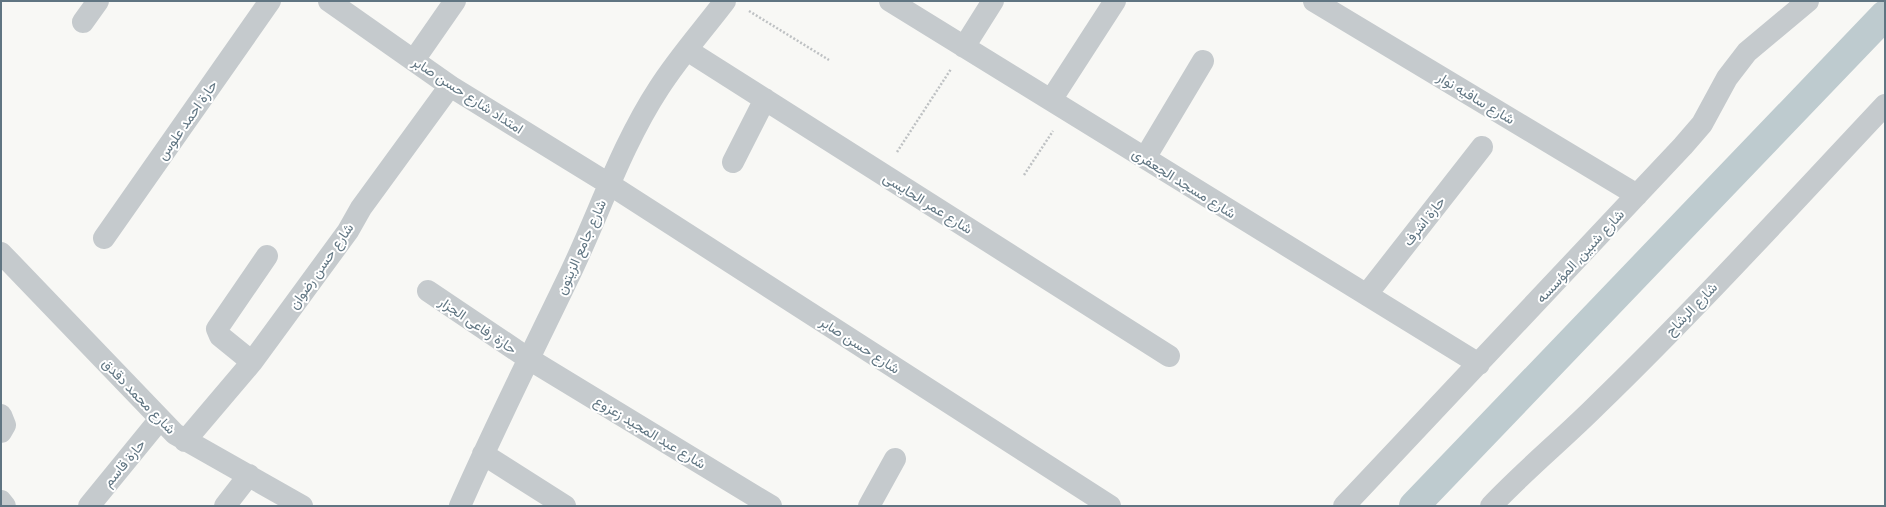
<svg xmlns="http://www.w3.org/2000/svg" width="1886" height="507" viewBox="0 0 1886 507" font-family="Poppins,Vazirmatn,sans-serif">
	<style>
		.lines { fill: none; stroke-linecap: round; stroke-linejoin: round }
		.canal { stroke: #becbcf; stroke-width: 30 }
		.path { stroke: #bec1c3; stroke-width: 2.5; stroke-dasharray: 2 2; stroke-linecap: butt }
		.street { stroke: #c5cacd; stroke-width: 22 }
		.labels { text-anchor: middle; stroke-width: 4; stroke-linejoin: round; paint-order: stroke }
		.street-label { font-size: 14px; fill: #607582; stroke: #fff }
	</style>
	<rect width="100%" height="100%" fill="#f8f8f5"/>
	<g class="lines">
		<path class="canal" d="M1414,506l471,-491"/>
		<path class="path" d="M749,11l80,49
			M897,152l54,-83
			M1024,175l29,-44"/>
		<path class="street" d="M329,1l121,85 159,98 501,322
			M890,1l589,363
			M1314,1l323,194
			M83,22l15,-21
			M964,47l29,-46
			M687,50l482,306
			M414,60l41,-59
			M1051,100l64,-99
			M1145,158l58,-97
			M733,162l32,-63
			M104,238l166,-237
			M1,253l174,181 127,72
			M428,291l101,68 242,147
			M1367,294l115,-147
			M252,362l-32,-26 -3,-7 50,-73
			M1,415l4,10 -4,7
			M185,441l67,-79 96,-131 13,-23 89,-122
			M483,454l82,52
			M1,501l4,5
			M89,506l71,-87
			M225,506l24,-31
			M460,506c34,-78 72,-153 109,-230 30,-62 52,-130 90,-188 19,-30 44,-58 66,-87
			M869,506l26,-47
			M1344,506l339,-360 19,-22 25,-46 20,-26 61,-51
			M1491,506c34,-36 72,-67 107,-102 99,-96 192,-198 287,-299"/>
	</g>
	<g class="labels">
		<g class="street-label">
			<text transform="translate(468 95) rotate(33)" y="5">امتداد شارع حسن صابر</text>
			<text transform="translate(1476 98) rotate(31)" y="5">شارع سافيه نوار</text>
			<text transform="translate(187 120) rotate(-55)" y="5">حارة احمد علوس</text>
			<text transform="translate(1184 183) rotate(32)" y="5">شارع مسجد الجعفرى</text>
			<text transform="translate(928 203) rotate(32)" y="5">شارع عمر الحايسى</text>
			<text transform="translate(1424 221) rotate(-52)" y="5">حارة اشرف</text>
			<text transform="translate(581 247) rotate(-66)" y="5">شارع جامع الزيتون</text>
			<text transform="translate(1580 256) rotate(-47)" y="5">شارع شبين, المؤسسه</text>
			<text transform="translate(321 266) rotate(-55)" y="5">شارع حسن رضوان</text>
			<text transform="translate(1691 309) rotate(-46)" y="5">شارع الرشاح</text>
			<text transform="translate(478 325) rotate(34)" y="5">حارة رفاعى الجزار</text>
			<text transform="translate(860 345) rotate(33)" y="5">شارع حسن صابر</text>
			<text transform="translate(139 396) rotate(46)" y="5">شارع محمد دقدق</text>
			<text transform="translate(650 432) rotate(31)" y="5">شارع عبد المجيد زعزوع</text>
			<text transform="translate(124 463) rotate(-50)" y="5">حارة قاسم</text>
		</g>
	</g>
	<rect width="1886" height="507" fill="none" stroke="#607582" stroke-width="4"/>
</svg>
